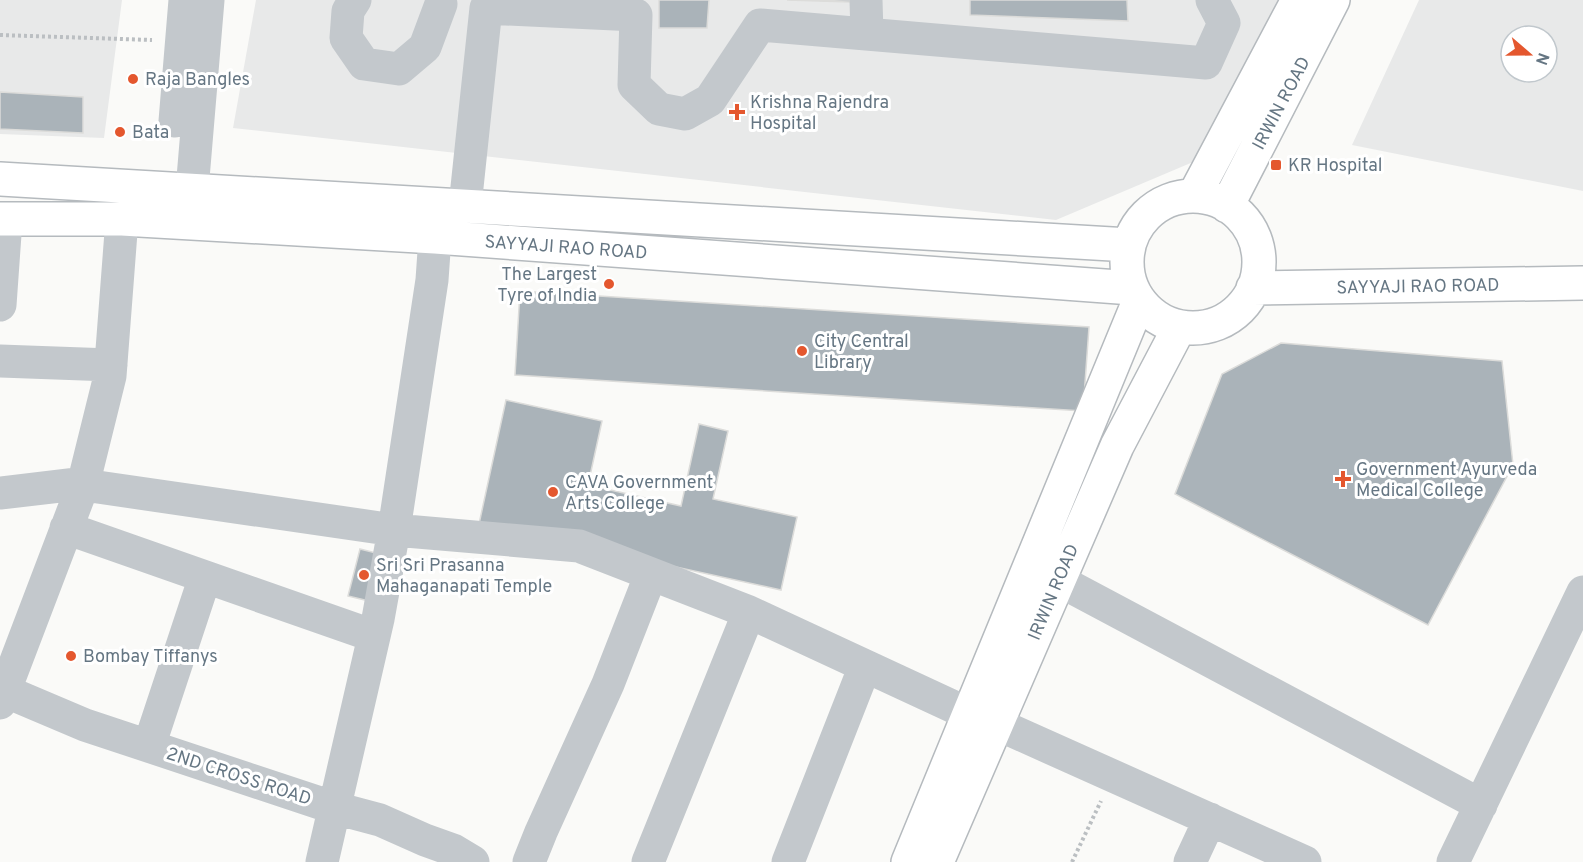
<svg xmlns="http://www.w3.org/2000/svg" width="1583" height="862" viewBox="0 0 1583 862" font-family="Overpass,sans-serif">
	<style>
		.built { fill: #e8e9e9; fill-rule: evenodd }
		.building { fill: #aab3b9; stroke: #dcdcda; stroke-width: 1.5 }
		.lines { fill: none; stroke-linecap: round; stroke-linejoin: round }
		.major-casing { stroke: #b5babe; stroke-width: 36 }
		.path { stroke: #bbbfc2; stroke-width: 4; stroke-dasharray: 3 3; stroke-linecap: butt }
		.minor { stroke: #c3c8cc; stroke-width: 33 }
		.major { stroke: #fff; stroke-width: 33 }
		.poi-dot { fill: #e4572e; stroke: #fff; stroke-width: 2 }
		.labels { text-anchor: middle; stroke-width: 6; stroke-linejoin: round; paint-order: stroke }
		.poi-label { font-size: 18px; fill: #657683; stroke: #fff; text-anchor: start }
		.street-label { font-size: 18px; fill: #657683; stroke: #fff }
	</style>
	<rect width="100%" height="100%" fill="#fafaf8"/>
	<path class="built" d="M0,0h122l-18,138 -104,-4z
		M256,0h1040l-77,151 -163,69 -823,-92z
		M1419,0h164v191l-231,-46zM1511,36h36v36h-36z"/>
	<path class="building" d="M659,0h50l-2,28h-48z
		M787,0h63v2z
		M970,0h157l1,21 -158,-6z
		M0,92l83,5v36l-83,-4z
		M520,291l569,36 -6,84 -568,-36z
		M1281,343l221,18 11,104 -85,160 -253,-131 47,-120z
		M506,400l96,21 -14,64 93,21 18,-82 29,7 -15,68 84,18 -16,73 -302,-66z
		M360,549l20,5 -11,47 -21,-5z"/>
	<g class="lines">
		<g class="major-casing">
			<path id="major" d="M0,179l1129,66
				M1194,196l104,-196
				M1127 262a66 66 0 1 1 132 0a66 66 0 1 1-132 0Z
				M1227,206l106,-206
				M0,219h122l313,18 697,51
				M1253,288l330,-5
				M908,862l231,-561
				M937,862l180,-416 62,-118"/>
		</g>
		<path class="path" d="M0,35l152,5
			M1072,862l29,-61"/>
		<path class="minor" d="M355,0l-7,11 -2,27 18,26 35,5 26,-22 16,-43
			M866,0l1,34
			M175,121l10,-121
			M192,190l16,-190
			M465,206l21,-198 150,7 -2,70 25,24 26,5 25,-14 50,-75 446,38 18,-40 -12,-23
			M0,305l6,-85
			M0,361l111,4
			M0,493l77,-9 317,46 185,16 170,66 220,102 28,10 308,138
			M66,528l308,108
			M1058,580l423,225
			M0,689l85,36 250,83 45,12 45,20 28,10 20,12
			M0,703l83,-218 27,-109 12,-157
			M149,746l56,-169
			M322,862l56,-243 16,-89 38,-250 3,-43
			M529,862l12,-30 67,-148 43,-110
			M648,862l101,-250
			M788,862l77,-196
			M1190,862l20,-43
			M1453,862l130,-270"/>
		<use href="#major" class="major"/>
	</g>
	<g class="poi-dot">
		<circle cx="133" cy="79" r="6"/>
		<path d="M734 103h6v6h6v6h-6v6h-6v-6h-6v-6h6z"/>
		<circle cx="120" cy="132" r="6"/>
		<rect x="1270" y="159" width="12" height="12" rx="3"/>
		<circle cx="609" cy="284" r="6"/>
		<circle cx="802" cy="351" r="6"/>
		<path d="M1340 470h6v6h6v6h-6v6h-6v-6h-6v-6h6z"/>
		<circle cx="553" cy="492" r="6"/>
		<circle cx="364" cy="575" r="6"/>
		<circle cx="71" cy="656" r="6"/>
	</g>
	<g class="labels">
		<g class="poi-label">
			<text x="145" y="85">Raja Bangles</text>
			<text x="750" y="108">Krishna Rajendra<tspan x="750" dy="21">Hospital</tspan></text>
			<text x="132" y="138">Bata</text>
			<text x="1288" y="171">KR Hospital</text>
			<text x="597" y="280" text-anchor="end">The Largest<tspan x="597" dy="21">Tyre of India</tspan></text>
			<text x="814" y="347">City Central<tspan x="814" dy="21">Library</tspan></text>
			<text x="1356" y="475">Government Ayurveda<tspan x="1356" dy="21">Medical College</tspan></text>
			<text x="565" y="488">CAVA Government<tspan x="565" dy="21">Arts College</tspan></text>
			<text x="376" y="571">Sri Sri Prasanna<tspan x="376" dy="21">Mahaganapati Temple</tspan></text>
			<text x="83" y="662">Bombay Tiffanys</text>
		</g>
		<g class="street-label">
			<text transform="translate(1281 103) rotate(-62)" y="6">IRWIN ROAD</text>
			<text transform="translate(566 247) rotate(4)" y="6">SAYYAJI RAO ROAD</text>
			<text transform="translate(1418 286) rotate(-1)" y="6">SAYYAJI RAO ROAD</text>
			<text transform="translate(1053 592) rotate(-67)" y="6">IRWIN ROAD</text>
			<text transform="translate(239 776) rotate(18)" y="6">2ND CROSS ROAD</text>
		</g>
	</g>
	<g transform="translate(1529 54) rotate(110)"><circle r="28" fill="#ffffff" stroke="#c1c8cd" stroke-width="1.5"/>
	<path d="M0-4.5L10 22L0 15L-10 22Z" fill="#e4572e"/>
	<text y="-9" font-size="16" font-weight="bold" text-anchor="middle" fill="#657683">N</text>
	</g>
</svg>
